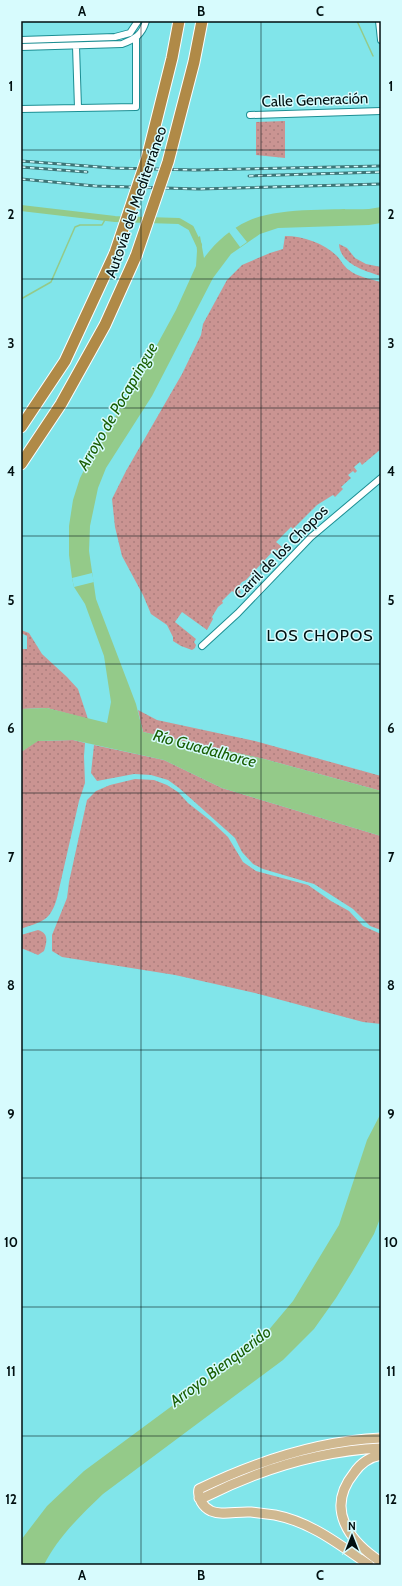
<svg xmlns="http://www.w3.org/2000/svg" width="402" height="1586" viewBox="0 0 402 1586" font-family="Cabin,sans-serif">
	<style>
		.grass { fill: url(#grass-dots) }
		.water { fill: #94ca89 }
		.pier { fill: #81e5ea }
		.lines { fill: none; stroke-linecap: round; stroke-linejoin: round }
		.stream { stroke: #94ca89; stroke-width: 1.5 }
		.canal { stroke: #94ca89; stroke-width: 6 }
		.street-casing { stroke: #1c8e93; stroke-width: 8 }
		.primary-casing { stroke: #fff; stroke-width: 11 }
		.highway-casing { stroke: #fff; stroke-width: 13 }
		.street { stroke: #fff; stroke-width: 6 }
		.primary { stroke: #d0b991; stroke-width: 9 }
		.highway { stroke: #b08a47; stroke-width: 11 }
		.rail-casing { stroke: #3d7577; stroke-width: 3 }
		.rail { stroke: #d7fbfd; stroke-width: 1.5; stroke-dasharray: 4.5; stroke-linecap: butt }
		.highway-bridge-casing { stroke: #fff; stroke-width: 13; stroke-linecap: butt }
		.highway-bridge { stroke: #b08a47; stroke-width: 11 }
		.grid { fill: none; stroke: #000f10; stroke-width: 1; stroke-opacity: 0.55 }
		.labels { text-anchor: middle; stroke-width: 3; stroke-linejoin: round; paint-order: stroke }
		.street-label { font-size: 15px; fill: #000f10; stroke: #d7fbfd }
		.water-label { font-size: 16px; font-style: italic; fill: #195e03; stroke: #d7fbfd }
		.neighbourhood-label { font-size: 16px; letter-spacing: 1px; fill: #000f10; stroke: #d7fbfd }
		.neatline { fill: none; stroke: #000f10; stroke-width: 1.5 }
		.grid-label { font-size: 13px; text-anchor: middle; font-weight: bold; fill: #000f10 }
	</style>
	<defs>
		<pattern id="grass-dots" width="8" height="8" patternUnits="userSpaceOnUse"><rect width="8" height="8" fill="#ca9492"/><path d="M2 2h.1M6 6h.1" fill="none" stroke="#ac7e7d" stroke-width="1.8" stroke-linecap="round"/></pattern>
	</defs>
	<rect width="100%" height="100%" fill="#81e5ea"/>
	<path class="grass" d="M285,121v37l-29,-3v-33z
		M285,236c18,0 39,7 52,20 4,4 7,11 12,14 9,7 21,9 32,12v167l-19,16 -2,-3 -6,5 3,4 -2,2 -2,-2 -5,4 3,3 -10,9 2,2 -8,8 -2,-2 -16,10 -24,24 -2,-2 -15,15 6,5 -5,4 -2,-2 -29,31 -4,2 -5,6 4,4 -3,3 -6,-4 -10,10 1,2 -5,4 -6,10 1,2 -6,11 -25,-18 -7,10 21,17 -2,3 2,3 -1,3 -3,2 -11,-4 -8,-5v-4l-6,-12 -16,-11 -8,-19 -21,-39 -7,-29 -3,-28 14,-28 56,-97 19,-39 2,-11 24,-44 15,-15 28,-12 13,-4z
		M339,244l8,4 8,10 11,6 15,3v9c-16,-5 -41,-12 -42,-32z
		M21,630l8,3 13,21 25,23 11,12 10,30 -41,-11 -26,1v-60h6v-13l-6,-3z
		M138,710l19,10 98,21 126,35v15l-117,-32 -121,-27z
		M73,740l12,3 -1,13 1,27 -6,18 -22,97c-7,24 -15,23 -36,31v-177l16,-11z
		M94,745l70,15 58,28 159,48v94l-11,-4 -17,-17 -39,-25 -51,-15 -10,-5 -11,-12 -7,-14 -56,-50 -11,-8 -17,-5 -17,-1 -37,7 -6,-8z
		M135,779l19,1 13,5 11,7 10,11 23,18 17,16 15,25 13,9 52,14 23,16 18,10 14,15 18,8v90l-18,-2 -108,-29 -80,-18 -113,-18 -10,-6v-16l15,-37 2,-16 18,-82 9,-9 14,-6z
		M38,930c11,3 9,12 6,21l-6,4 -17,-7v-13z"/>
	<path class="water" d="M381,207v16l-12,2 -91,3 -18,6 -29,20 -18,24 -61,118 -46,72 -8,20 -8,38 -1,25 7,48 40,105 7,28 121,27 117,32v45l-159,-48 -58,-28 -91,-20 -35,1 -17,11v-43l26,-1 60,15 4,-21 -7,-46 -19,-52 -11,-17 -2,-9 -3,-23v-29l4,-26 7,-22 14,-27 46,-75 36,-66 20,-44 1,-15 -1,-12 4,-3 4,22c11,-15 26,-29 44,-37 29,-14 88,-11 121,-12z
		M381,1113v103l-7,18 -22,38 -16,26 -22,31 -31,31 -180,134c-22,21 -46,44 -59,71h-23v-25l26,-34 37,-35 146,-108 37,-31 26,-31 46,-76 28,-85z"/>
	<path class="pier" d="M235,227l12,15 -7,5 -11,-15z
		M92,573l2,9 -20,5 -2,-9z"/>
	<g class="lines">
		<path class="stream" d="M357,21l16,35
			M21,299l30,-17 24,-55 5,-2h22l4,-7"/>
		<path class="canal" d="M21,208l94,11 64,2 12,7 8,17"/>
		<g class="street-casing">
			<path id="street" d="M379,21l2,19
				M21,40l94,-3 15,-4 8,-12
				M76,46l2,62
				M21,47l101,-3c13,-5 20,-9 24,-23
				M21,109l115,-2v-68
				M250,115l131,-4
				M202,646l36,-33 73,-76 70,-59"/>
		</g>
		<g class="primary-casing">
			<path id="primary" d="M381,1455c-11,2 -21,9 -27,18 -29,36 -5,68 27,89
				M199,1498l6,-1c56,-28 114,-46 176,-49
				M369,1565c-29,-20 -58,-43 -94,-50 -8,-1 -16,-2 -24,-3 -14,-1 -28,4 -40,-1 -8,-4 -14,-13 -12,-22 58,-28 118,-48 182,-51"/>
		</g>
		<g class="highway-casing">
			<path id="highway" d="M21,427l44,-66 50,-108
				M21,464l40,-60 44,-79 31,-69"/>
		</g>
		<use href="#street" class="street"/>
		<use href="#primary" class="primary"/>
		<use href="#highway" class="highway"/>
		<g class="rail-casing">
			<path id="rail" d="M21,161l92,7 82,2 186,-4
				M21,167l66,5
				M249,176l132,-4
				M21,179l74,7 104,3 182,-5"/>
		</g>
		<use href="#rail" class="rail"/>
		<g class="highway-bridge-casing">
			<path id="highway-bridge" d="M115,253l32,-95 25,-100 7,-37
				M136,256l32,-94 26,-100 8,-41"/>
		</g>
		<use href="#highway-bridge" class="highway-bridge"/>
	</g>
	<path class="grid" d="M141,21v1544M261,21v1544M21,150h360M21,279h360M21,408h360M21,536h360M21,664h360M21,793h360M21,922h360M21,1050h360M21,1178h360M21,1307h360M21,1436h360"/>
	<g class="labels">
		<g class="street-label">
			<text transform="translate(315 100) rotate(-2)" y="5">Calle Generación</text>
			<text transform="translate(136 202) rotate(-71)" y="5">Autovía del Mediterráneo</text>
			<text transform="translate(281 552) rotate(-45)" y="5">Carril de los Chopos</text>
		</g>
		<g class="water-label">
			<text transform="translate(117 406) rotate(-60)" y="6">Arroyo de Pocapringue</text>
			<text transform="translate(205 748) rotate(15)" y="6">Río Guadalhorce</text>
			<text transform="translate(220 1366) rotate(-37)" y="6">Arroyo Bienquerido</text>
		</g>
		<g class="neighbourhood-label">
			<text x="320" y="641">LOS CHOPOS</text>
		</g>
	</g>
	<rect width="402" height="1586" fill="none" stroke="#d7fbfd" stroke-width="44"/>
	<g transform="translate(352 1536)" stroke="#d7fbfd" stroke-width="3" paint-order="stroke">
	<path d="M0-3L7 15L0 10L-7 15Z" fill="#000f10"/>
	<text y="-6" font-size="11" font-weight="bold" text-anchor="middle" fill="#000f10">N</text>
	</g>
	<rect x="22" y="22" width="358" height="1542" class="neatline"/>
	<g class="grid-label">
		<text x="82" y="16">A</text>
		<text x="201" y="16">B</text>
		<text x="320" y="16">C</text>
		<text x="11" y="91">1</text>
		<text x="391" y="91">1</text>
		<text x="11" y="219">2</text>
		<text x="391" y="219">2</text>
		<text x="11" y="348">3</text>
		<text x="391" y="348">3</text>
		<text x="11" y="476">4</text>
		<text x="391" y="476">4</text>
		<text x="11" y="605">5</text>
		<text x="391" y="605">5</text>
		<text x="11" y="733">6</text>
		<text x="391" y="733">6</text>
		<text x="11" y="862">7</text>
		<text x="391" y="862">7</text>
		<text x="11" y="990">8</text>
		<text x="391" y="990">8</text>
		<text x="11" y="1119">9</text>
		<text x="391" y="1119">9</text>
		<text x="11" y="1247">10</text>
		<text x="391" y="1247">10</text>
		<text x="11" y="1376">11</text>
		<text x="391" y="1376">11</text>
		<text x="11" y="1504">12</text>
		<text x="391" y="1504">12</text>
		<text x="82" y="1580">A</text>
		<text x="201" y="1580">B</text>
		<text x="320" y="1580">C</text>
	</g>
</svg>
